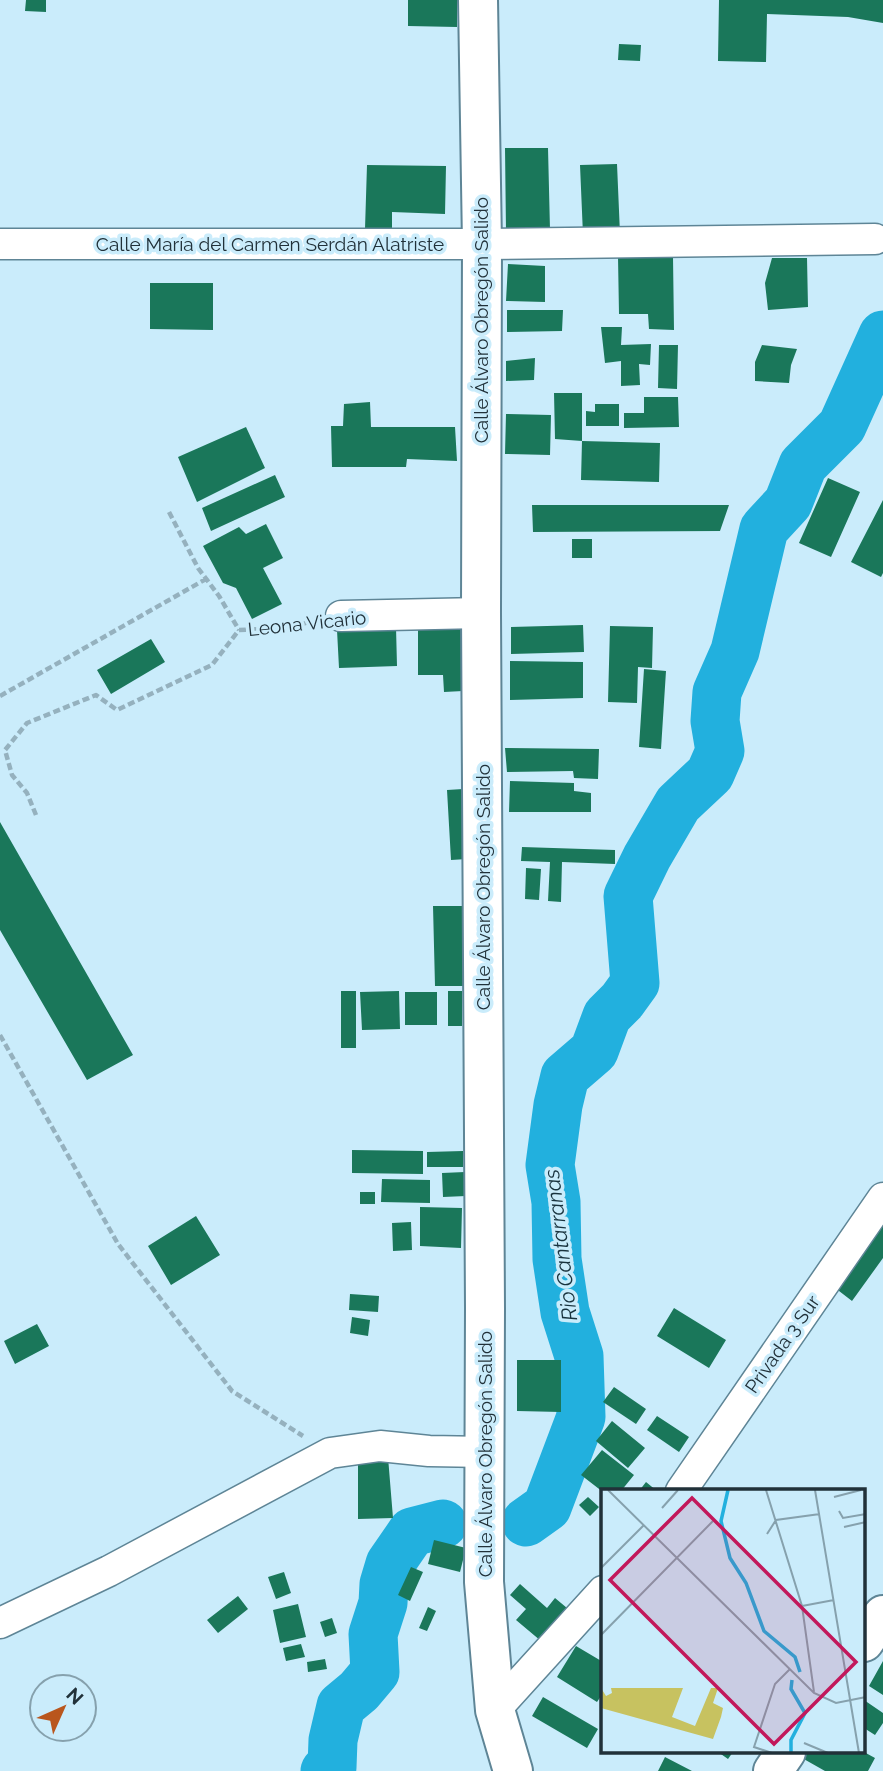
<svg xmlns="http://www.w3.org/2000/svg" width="883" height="1771" viewBox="0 0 883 1771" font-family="Raleway,sans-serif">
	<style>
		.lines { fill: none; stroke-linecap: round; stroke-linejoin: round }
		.river { stroke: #22b0de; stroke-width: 49 }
		.building { fill: #1a775a }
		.minor-casing { stroke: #5e8596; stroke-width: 33 }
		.tertiary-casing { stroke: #5e8596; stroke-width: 42 }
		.path { stroke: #95b1be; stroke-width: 4.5; stroke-dasharray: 7 3.5; stroke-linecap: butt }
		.minor { stroke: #fff; stroke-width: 30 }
		.tertiary { stroke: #fff; stroke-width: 38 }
		.labels { text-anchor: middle; stroke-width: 7; stroke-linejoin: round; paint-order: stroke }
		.street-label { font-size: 19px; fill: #213139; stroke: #caecfb }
		.water-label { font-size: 21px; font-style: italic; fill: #19333e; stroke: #caecfb }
		.inset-river { fill: none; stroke: #22b0de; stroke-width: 3.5 }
		.inset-road { fill: none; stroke: #86a1ad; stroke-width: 2 }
		.view { fill: #c2185b; fill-opacity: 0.15; stroke: #c2185b; stroke-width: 3.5 }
		.inset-edge { fill: none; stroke: #213139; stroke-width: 3.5 }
	</style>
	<rect width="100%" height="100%" fill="#caecfb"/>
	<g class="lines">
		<path class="river" d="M526,1522l21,-15 34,-90 -2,-61 -14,-44 -8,-53 -1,-57 -6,-37 8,-60 7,-29 29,-25 13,-35 15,-15 13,-18 -7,-87 19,-39 31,-53 32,-30 10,-23 -5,-30 2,-29 18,-41 29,-122 24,-26 15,-38 39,-39 41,-91
			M325,1771l7,-4 1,-27 8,-34 18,-15 16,-19 -2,-38 10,-31 1,-19 6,-20 22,-32 31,-8"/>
	</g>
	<path class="building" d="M26,0h20v12l-21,-1z
		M408,0h49v27l-49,-1z
		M719,0h164v23l-35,-6 -81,-3 -1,48 -48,-1z
		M619,44l22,1 -1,16 -22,-1z
		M505,148h43l2,82 -44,1z
		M617,164l3,70 -37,1 -3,-70z
		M367,165l79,1 -1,48 -53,-2v17h-27z
		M618,257h55l1,73 -25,-1 -1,-15h-29z
		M772,258h35l1,49 -40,3 -3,-27z
		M508,264l37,2v36l-39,-1z
		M150,283h63v47l-63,-1z
		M507,310h56l-1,21 -55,1z
		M601,327h21l-1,18 30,-1 -1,21 -11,-1 1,21 -19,1v-25l-16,2z
		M659,345h19l-1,44 -19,-1z
		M762,345l35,4 -6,16 -2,18 -34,-2v-19z
		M535,358l-1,22 -28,1v-20z
		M554,393h28v48l-27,-2z
		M644,397h34l1,30 -55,1v-15h20z
		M370,402l1,25h84l2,34 -50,-2 -1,8h-74l-1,-41h12l1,-22z
		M595,404h24v22h-33v-15l9,1z
		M506,414l45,1 -1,40 -45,-1z
		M246,427l19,41 -68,34 -19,-45z
		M582,441l78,2 -1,39 -78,-2z
		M275,475l10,22 -74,34 -9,-23z
		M828,478l32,14 -29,65 -32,-14z
		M883,500v73l-2,4 -30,-15z
		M532,505h197l-9,26 -187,1z
		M266,524l17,34 -20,10 19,36 -30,15 -16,-31 -13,-5 -20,-37 36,-19 7,7z
		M572,539h20v19h-20z
		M583,625l1,27 -73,2v-27z
		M610,626l43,1 -1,41 -14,-1 -1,36 -29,-1z
		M396,627l1,39 -58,2 -2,-38z
		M418,627l44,1 1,63 -19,1 -1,-17h-25z
		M151,639l14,23 -54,32 -14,-24z
		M510,661l73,1v36l-73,2z
		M644,669l22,2 -5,78 -22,-2z
		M505,748l94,1 -1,30 -24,-1 -1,-7 -66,1z
		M510,781l64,2v8l17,2v19h-82z
		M463,789l4,70 -16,1 -4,-70z
		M0,822l133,233 -46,25 -87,-150z
		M522,847l93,3v14l-53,-2 -1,40 -13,-1 2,-39 -29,-1z
		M526,868l15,1 -2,31 -14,-1z
		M433,906h29l2,80h-29z
		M341,991h15v57h-15z
		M399,991l1,38 -38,1 -2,-38z
		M448,991h14v35h-14z
		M405,992h32v33h-32z
		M352,1150l71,1v23l-71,-1z
		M463,1151v16h-36v-15z
		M465,1172l1,24 -23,1 -1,-24z
		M382,1179l48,1v23l-49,-1z
		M360,1192h15v12h-15z
		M420,1207l42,1 -1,40 -41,-2z
		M883,1211v47l-31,43 -22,-17z
		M196,1216l24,39 -49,30 -23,-39z
		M411,1222l1,28 -19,1 -1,-28z
		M350,1294l29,2 -1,16 -29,-2z
		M674,1308l52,32 -17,28 -52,-32z
		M352,1317l18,3 -2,16 -18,-3z
		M37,1324l12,22 -34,18 -11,-23z
		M517,1360h44v52l-44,-1z
		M614,1387l32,22 -10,15 -33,-22z
		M657,1416l32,21 -10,15 -32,-22z
		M612,1421l33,27 -17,20 -32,-27z
		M602,1450l32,25 -13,16 -18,1 -22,-17z
		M358,1456l30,1 5,61 -35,1z
		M646,1482l11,9h-18z
		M588,1497l11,10 -9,9 -11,-11z
		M434,1540l32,8 -6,24 -32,-8z
		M411,1567l12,5 -13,29 -12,-6z
		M284,1572l7,21 -15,6 -8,-22z
		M520,1584l27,24 8,-10 12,10 -26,33 -25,-21 10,-11 -16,-14z
		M238,1596l10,13 -30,24 -11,-13z
		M298,1604l8,33 -26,6 -7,-33z
		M428,1607l8,4 -9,20 -8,-3z
		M332,1618l5,15 -12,4 -5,-15z
		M301,1644l4,13 -19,4 -3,-13z
		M576,1646l27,16v31l-6,9 -40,-25z
		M325,1659l2,10 -19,3 -1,-10z
		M883,1661v34l-14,-9z
		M543,1697l55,32 -11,19 -55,-32z
		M864,1700l19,13v10l-8,12 -11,-7z
		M718,1752h15l-5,7z
		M806,1752h58l11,6 -7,13h-43l-23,-13z
		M665,1757l27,14h-34z"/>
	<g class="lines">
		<g class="minor-casing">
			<path id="minor" d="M0,244h482l393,-5
				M341,616l140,-3
				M681,1491l202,-293
				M0,1623l109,-52 221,-118 50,-7 49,5 57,1
				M495,1710l108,-119"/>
		</g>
		<g class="tertiary-casing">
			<path id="tertiary" d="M478,0l4,244 -1,369 4,695 -1,274 11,128 18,61
				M864,1642l19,-27
				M773,1771l13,-19"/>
		</g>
		<path class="path" d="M169,512l29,56 21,28 20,34
			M239,630l52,-2 23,-8
			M0,696l206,-117
			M36,815l-9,-22 -15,-18 -7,-25 22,-27 69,-28 21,15 95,-45 27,-35
			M0,1035l118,209 114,147 71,45"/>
		<use href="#minor" class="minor"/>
		<use href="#tertiary" class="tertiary"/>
	</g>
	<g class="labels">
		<g class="street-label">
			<text x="270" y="251">Calle María del Carmen Serdán Alatriste</text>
			<text transform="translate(481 320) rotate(-90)" y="7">Calle Álvaro Obregón Salido</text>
			<text transform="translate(307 623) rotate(-6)" y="7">Leona Vicario</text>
			<text transform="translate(483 887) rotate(-90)" y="7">Calle Álvaro Obregón Salido</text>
			<text transform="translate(782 1344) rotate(-55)" y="7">Privada 3 Sur</text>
			<text transform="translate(485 1454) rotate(-90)" y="7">Calle Álvaro Obregón Salido</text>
		</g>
		<g class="water-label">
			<text transform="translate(561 1245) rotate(-97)" y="7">Rio Cantarranas</text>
		</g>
	</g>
	<g transform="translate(601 1489)">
		<rect width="264" height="264" fill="#caecfb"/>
		<path d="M0,199l5,8 6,-3 -1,-5h72l-11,29 23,9 16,-38h7l-5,15 10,5 -2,9 -8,22 -112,-31z" fill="#c7c260"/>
		<path class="inset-river" d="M127,1l-7,31 9,37 16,25 18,48 31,26 5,15M190,264v-13l14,-27 -14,-24 1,-9"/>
		<path class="inset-road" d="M7,1l206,203 22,10 30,-6M165,1l36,116 12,86M214,1l44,263M233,8l27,-7M61,19l16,-18M238,22l4,7 23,-4M243,38l22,-5M166,45l9,-14 44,-6M0,79l43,-43M201,117l32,-6M0,146l112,-114M203,254l24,10M171,264l-18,-6 21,-63 15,-15"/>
		<path class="view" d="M91,9l164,164 -82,82 -164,-164z"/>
		<rect width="264" height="264" class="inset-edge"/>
	</g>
	<g transform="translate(63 1708) rotate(45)"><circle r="33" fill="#caecfb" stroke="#86a1ad" stroke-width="2"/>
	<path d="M0-5L12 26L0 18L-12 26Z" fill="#b9561d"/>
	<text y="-10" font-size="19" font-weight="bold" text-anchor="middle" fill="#213139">N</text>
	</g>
</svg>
